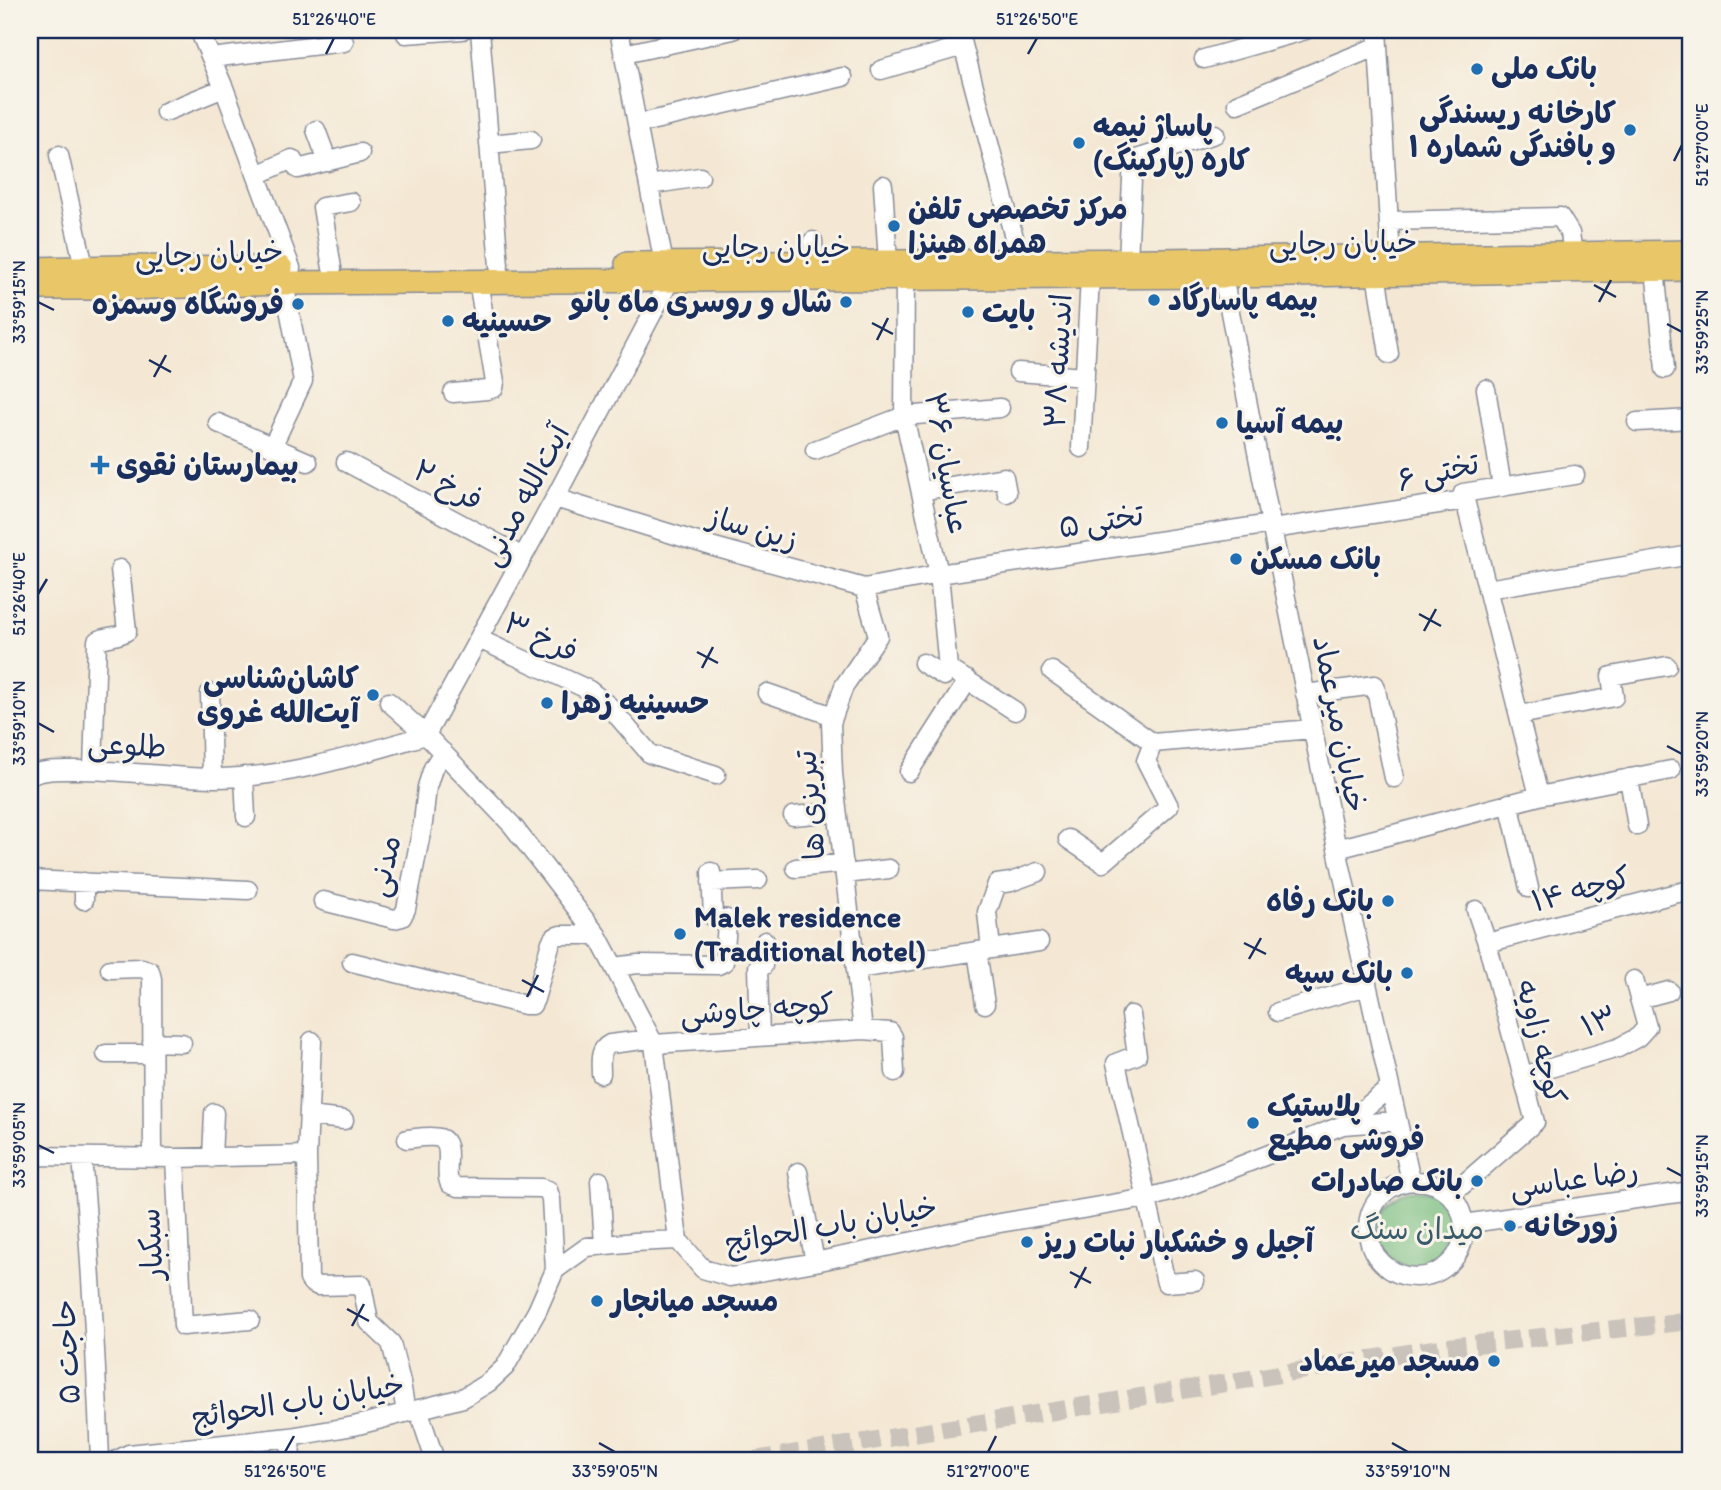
<svg xmlns="http://www.w3.org/2000/svg" width="1721" height="1490" viewBox="0 0 1721 1490" font-family="Itim,'Playpen Sans Arabic',sans-serif">
	<style>
		.forest { fill: #78bd80; stroke: #4a766f; stroke-width: 2 }
		.lines { fill: none; stroke-linecap: round; stroke-linejoin: round }
		.minor-tunnel { stroke: #c9c3bc; stroke-width: 18; stroke-dasharray: 18 9; stroke-linecap: butt }
		.minor-casing { stroke: #888c99; stroke-width: 21 }
		.major-casing { stroke: #888c99; stroke-width: 26 }
		.minor { stroke: #fff; stroke-width: 18 }
		.major { stroke: #e9c769; stroke-width: 23 }
		.ticks { fill: none; stroke: #1b2f5e; stroke-width: 2.5 }
		.poi-dot { fill: #1f6fb2; stroke: #f7f3e8; stroke-width: 2.5 }
		.labels { text-anchor: middle; stroke-width: 6; stroke-linejoin: round; paint-order: stroke }
		.poi-label { font-size: 30px; font-weight: bold; fill: #1b2f5e; stroke: #f7f3e8; text-anchor: start }
		.street-label { font-size: 30px; fill: #1b2f5e; stroke: #f7f3e8 }
		.park-label { font-size: 30px; fill: #3a5b6c; stroke: #f7f3e8 }
		.neatline { fill: none; stroke: #1b2f5e; stroke-width: 2.5 }
		.ticks-label { font-size: 18px; text-anchor: middle; fill: #1b2f5e }
	</style>
	<rect width="100%" height="100%" fill="#f7f3e8"/>
	<filter id="ink" filterUnits="userSpaceOnUse"><feTurbulence type="fractalNoise" baseFrequency=".0143" numOctaves="2"/><feDisplacementMap in="SourceGraphic" scale="14" xChannelSelector="R" yChannelSelector="G"/><feConvolveMatrix kernelMatrix="1 2 1 2 8 2 1 2 1" color-interpolation-filters="sRGB"/></filter>
	<filter id="wash" filterUnits="userSpaceOnUse"><feTurbulence type="fractalNoise" baseFrequency=".00686" numOctaves="4" result="noise"/><feDisplacementMap in="SourceGraphic" scale="28" xChannelSelector="R" yChannelSelector="G"/><feGaussianBlur stdDeviation="1.57" result="paint"/><feColorMatrix in="noise" values="0 0 0 0 0 0 0 0 0 0 0 0 0 0 0 0 0 1.4 0 .05"/><feComposite in="paint" operator="in"/></filter>
	<g filter="url(#wash)">
		<rect width="100%" height="100%" fill="#f4e8d4"/>
		<path class="forest" d="M1378 1229a39 39 0 1 1 78 0a39 39 0 1 1-78 0Z"/>
	</g>
	<g filter="url(#ink)">
		<g class="lines">
			<path class="minor-tunnel" d="M755,1460l684,-112 252,-27"/>
			<g class="minor-casing">
				<path id="minor" d="M199,30l25,58 67,180
					M480,30l19,236
					M619,30l45,234
					M959,30l61,230
					M1377,30l14,227
					M406,34l56,-4
					M624,54l109,-24
					M211,58l133,-16
					M1204,59l102,-29
					M881,70l82,-24
					M1237,104l141,-58
					M165,112l59,-24
					M637,124l206,-47
					M316,130l12,32
					M489,144l42,-4
					M59,155l25,112
					M257,175l35,-16 6,10 62,-16
					M649,185l51,-8
					M883,185l5,77
					M1389,221l171,-4 10,16 3,21
					M813,241l1,21
					M1128,260l5,-100 82,-26
					M332,268l-10,-61 29,-5
					M1655,269l10,100
					M1376,274l13,80
					M1223,276l48,248 66,325 74,332
					M905,278l-1,138 35,158 9,94 67,43
					M1018,372l67,5
					M1486,389l16,98
					M453,393l34,-3 7,-2 1,-6 -17,-101
					M1637,422l54,-3
					M218,423l90,39
					M272,447l31,-66 -19,-98
					M1081,448l9,-171
					M815,450l89,-34 96,-8
					M346,462l177,95
					M921,491l83,-14 3,16
					M555,498l159,49 150,41 75,-14 332,-50
					M1465,500l74,296
					M1272,529l193,-29 -2,-7 112,-18
					M1487,589l204,-34
					M479,639l110,51 20,16 41,48 66,21
					M923,663l21,13 4,-8
					M1052,671l101,72 159,-14
					M210,693l2,85
					M767,693l66,23
					M1305,694l70,-9 19,93
					M389,702l37,33 86,90 85,110 17,32 40,77 24,196
					M1519,715l95,-18 -3,-21 56,-10
					M426,735l129,-237 115,-218
					M93,770l4,-129c10,-6 21,-3 30,-10l-7,-62
					M909,772l59,-92
					M30,775c16,-6 30,-5 47,-5 45,0 89,7 134,8 72,1 147,-23 215,-43
					M244,776l2,41
					M1629,778l8,48
					M1509,803l20,85
					M793,816l44,-4
					M1068,839l35,24 66,-57 -23,-45 7,-18
					M1337,849l202,-53 132,-26
					M796,868l48,-5
					M845,874l44,-5
					M30,880l218,10
					M84,882v18
					M711,882l47,-2
					M323,901l71,18 8,-2 4,-8 17,-86 4,-36 6,-19 10,-16
					M1487,943l202,-53
					M991,949l-4,-37 10,-28 14,-2 27,-10
					M977,951l8,53
					M352,962l173,43h7l3,-6 16,-57 4,-5 5,-2h37
					M614,967l24,-3 80,1 6,-3 3,-38v-5l-14,-2 -2,-45
					M110,969l32,-1 8,3 2,8 1,179
					M857,969l182,-27
					M1639,999l30,-8
					M1278,1012l89,-26
					M1131,1015l6,40 -21,8 50,220 29,-2
					M863,1030l-30,-256 -2,-51 13,-37 34,-50 -14,-48
					M760,1037l-2,-70 5,-1 2,-25
					M312,1041l-5,114 2,124 3,4 6,3 44,-1 7,37 22,21 10,39 5,31
					M152,1042l30,1
					M654,1044l209,-14 27,2 3,5 2,35
					M106,1054h46
					M601,1074c0,-12 -3,-24 9,-30l41,-5
					M1523,1076l95,-28 20,-11 9,-10 -13,-47
					M309,1116l35,4
					M1343,1125l54,-4
					M407,1139c10,-1 24,-4 33,-1 15,5 3,34 10,46l8,3 83,1 7,2 3,9 4,71
					M30,1156l145,2 132,-3
					M82,1158c9,100 14,201 18,302
					M175,1158l8,168 67,-6
					M212,1158l2,-45
					M798,1172l17,90
					M600,1181l4,64
					M1368 1229a48 48 0 1 1 96 0a48 48 0 1 1-96 0Z
					M1451,1195l84,-73 -48,-179 -11,-33
					M1464,1224l227,-33
					M418,1409l17,51
					M290,1437l1,23
					M117,1460l12,-6 161,-17 64,-11 109,-28 26,-16 16,-15 32,-56 18,-41 32,-23 48,-5 43,-2 25,29 27,8 85,-15 179,-38 153,-26 34,-9 162,-64 47,-37"/>
			</g>
			<g class="major-casing">
				<path id="major" d="M627,264l533,-4 531,-8
					M30,269l92,-2 159,1
					M30,288h92l162,-5 939,-7 468,-7"/>
			</g>
			<use href="#minor" class="minor"/>
			<use href="#major" class="major"/>
		</g>
	</g>
	<path class="ticks" d="M326,54l8,-16M1028,54l9,-16M1674,161l8,-16M1594,285l22,12M38,302l16,8M1599,302l12,-22M872,323l21,11M1667,324l15,8M877,340l11,-22M149,360l22,12M154,377l12,-22M38,594l9,-15M1419,614l22,12M1424,631l12,-22M697,652l21,11M702,668l11,-21M38,723l16,9M1667,746l15,8M1244,943l22,11M1249,959l12,-21M522,980l22,12M527,997l11,-22M38,1145l16,8M1667,1168l15,8M1070,1272l21,11M1075,1288l11,-21M347,1309l22,12M352,1326l12,-22M599,1443l16,9M1392,1443l16,9M285,1452l9,-16M988,1452l8,-16"/>
	<g class="poi-dot">
		<circle cx="1477" cy="69" r="7"/>
		<circle cx="1630" cy="130" r="7"/>
		<circle cx="1079" cy="143" r="7"/>
		<circle cx="894" cy="226" r="7"/>
		<circle cx="1154" cy="300" r="7"/>
		<circle cx="846" cy="302" r="7"/>
		<circle cx="298" cy="304" r="7"/>
		<circle cx="968" cy="312" r="7"/>
		<circle cx="448" cy="321" r="7"/>
		<circle cx="1222" cy="423" r="7"/>
		<path d="M96.5 454.5h7v7h7v7h-7v7h-7v-7h-7v-7h7z"/>
		<circle cx="1236" cy="559" r="7"/>
		<circle cx="373" cy="695" r="7"/>
		<circle cx="547" cy="703" r="7"/>
		<circle cx="1388" cy="901" r="7"/>
		<circle cx="680" cy="934" r="7"/>
		<circle cx="1407" cy="973" r="7"/>
		<circle cx="1253" cy="1123" r="7"/>
		<circle cx="1477" cy="1181" r="7"/>
		<circle cx="1510" cy="1226" r="7"/>
		<circle cx="1027" cy="1242" r="7"/>
		<circle cx="597" cy="1301" r="7"/>
		<circle cx="1494" cy="1361" r="7"/>
	</g>
	<g class="labels">
		<g class="poi-label">
			<text x="1491" y="79">بانک ملی</text>
			<text x="1616" y="123" text-anchor="end">کارخانه ریسندگی<tspan x="1616" dy="34">و بافندگی شماره ۱</tspan></text>
			<text x="1093" y="136">پاساژ نیمه<tspan x="1093" dy="34">کاره (پارکینگ)</tspan></text>
			<text x="908" y="219">مرکز تخصصی تلفن<tspan x="908" dy="34">همراه هینزا</tspan></text>
			<text x="1168" y="310">بیمه پاسارگاد</text>
			<text x="832" y="312" text-anchor="end">شال و روسری ماه بانو</text>
			<text x="284" y="314" text-anchor="end">فروشگاه وسمزه</text>
			<text x="982" y="322">بایت</text>
			<text x="462" y="331">حسینیه</text>
			<text x="1236" y="433">بیمه آسیا</text>
			<text x="116" y="475">بیمارستان نقوی</text>
			<text x="1250" y="569">بانک مسکن</text>
			<text x="359" y="688" text-anchor="end">کاشان‌شناسی<tspan x="359" dy="34">آیت‌الله غروی</tspan></text>
			<text x="561" y="713">حسینیه زهرا</text>
			<text x="1374" y="911" text-anchor="end">بانک رفاه</text>
			<text x="694" y="927">Malek residence<tspan x="694" dy="34">(Traditional hotel)</tspan></text>
			<text x="1393" y="983" text-anchor="end">بانک سپه</text>
			<text x="1267" y="1116">پلاستیک<tspan x="1267" dy="34">فروشی مطیع</tspan></text>
			<text x="1463" y="1191" text-anchor="end">بانک صادرات</text>
			<text x="1524" y="1236">زورخانه</text>
			<text x="1041" y="1252">آجیل و خشکبار نبات ریز</text>
			<text x="611" y="1311">مسجد میانجار</text>
			<text x="1480" y="1371" text-anchor="end">مسجد میرعماد</text>
		</g>
		<g class="street-label">
			<text transform="translate(1343 243) rotate(-1)" y="10">خیابان رجایی</text>
			<text x="776" y="257">خیابان رجایی</text>
			<text transform="translate(209 254) rotate(-2)" y="10">خیابان رجایی</text>
			<text transform="translate(1058 361) rotate(-87)" y="10">اندیشه ۳۸</text>
			<text transform="translate(947 463) rotate(80)" y="10">عباسیان ۳۶</text>
			<text transform="translate(1438 472) rotate(-13)" y="10">تختی ۶</text>
			<text transform="translate(448 485) rotate(28)" y="10">فرخ ۲</text>
			<text transform="translate(525 495) rotate(-62)" y="10">آیت‌الله مدنی</text>
			<text transform="translate(1101 521) rotate(-9)" y="10">تختی ۵</text>
			<text transform="translate(753 528) rotate(16)" y="10">زین ساز</text>
			<text transform="translate(541 637) rotate(25)" y="10">فرخ ۳</text>
			<text transform="translate(1340 724) rotate(79)" y="10">خیابان میرعماد</text>
			<text transform="translate(127 745) rotate(3)" y="10">طلوعی</text>
			<text transform="translate(810 805) rotate(-95)" y="10">تبریزی ها</text>
			<text transform="translate(384 866) rotate(-77)" y="10">مدنی</text>
			<text transform="translate(1581 889) rotate(-15)" y="10">کوچه ۱۴</text>
			<text transform="translate(757 1009) rotate(-4)" y="10">کوچه چاوشی</text>
			<text transform="translate(1599 1021) rotate(-22)" y="10">۱۳</text>
			<text transform="translate(1541 1042) rotate(76)" y="10">کوچه زاویه</text>
			<text transform="translate(1574 1179) rotate(-8)" y="10">رضا عباسی</text>
			<text transform="translate(831 1225) rotate(-10)" y="10">خیابان باب الحوائج</text>
			<text transform="translate(151 1244) rotate(-93)" y="10">سبکبار</text>
			<text transform="translate(67 1352) rotate(-93)" y="10">حاجت ۵</text>
			<text transform="translate(298 1401) rotate(-9)" y="10">خیابان باب الحوائج</text>
		</g>
		<g class="park-label">
			<text x="1417" y="1239">میدان سنگ</text>
		</g>
	</g>
	<rect width="1721" height="1490" fill="none" stroke="#f7f3e8" stroke-width="77"/>
	<rect x="38" y="38" width="1644" height="1414" class="neatline"/>
	<g class="ticks-label">
		<text x="334" y="25">51°26'40"E</text>
		<text x="1037" y="25">51°26'50"E</text>
		<text transform="translate(1702 145) rotate(-90)" y="6">51°27'00"E</text>
		<text transform="translate(19 302) rotate(-90)" y="6">33°59'15"N</text>
		<text transform="translate(1702 332) rotate(-90)" y="6">33°59'25"N</text>
		<text transform="translate(19 594) rotate(-90)" y="6">51°26'40"E</text>
		<text transform="translate(19 723) rotate(-90)" y="6">33°59'10"N</text>
		<text transform="translate(1702 754) rotate(-90)" y="6">33°59'20"N</text>
		<text transform="translate(19 1145) rotate(-90)" y="6">33°59'05"N</text>
		<text transform="translate(1702 1176) rotate(-90)" y="6">33°59'15"N</text>
		<text x="285" y="1477">51°26'50"E</text>
		<text x="615" y="1477">33°59'05"N</text>
		<text x="988" y="1477">51°27'00"E</text>
		<text x="1408" y="1477">33°59'10"N</text>
	</g>
</svg>
